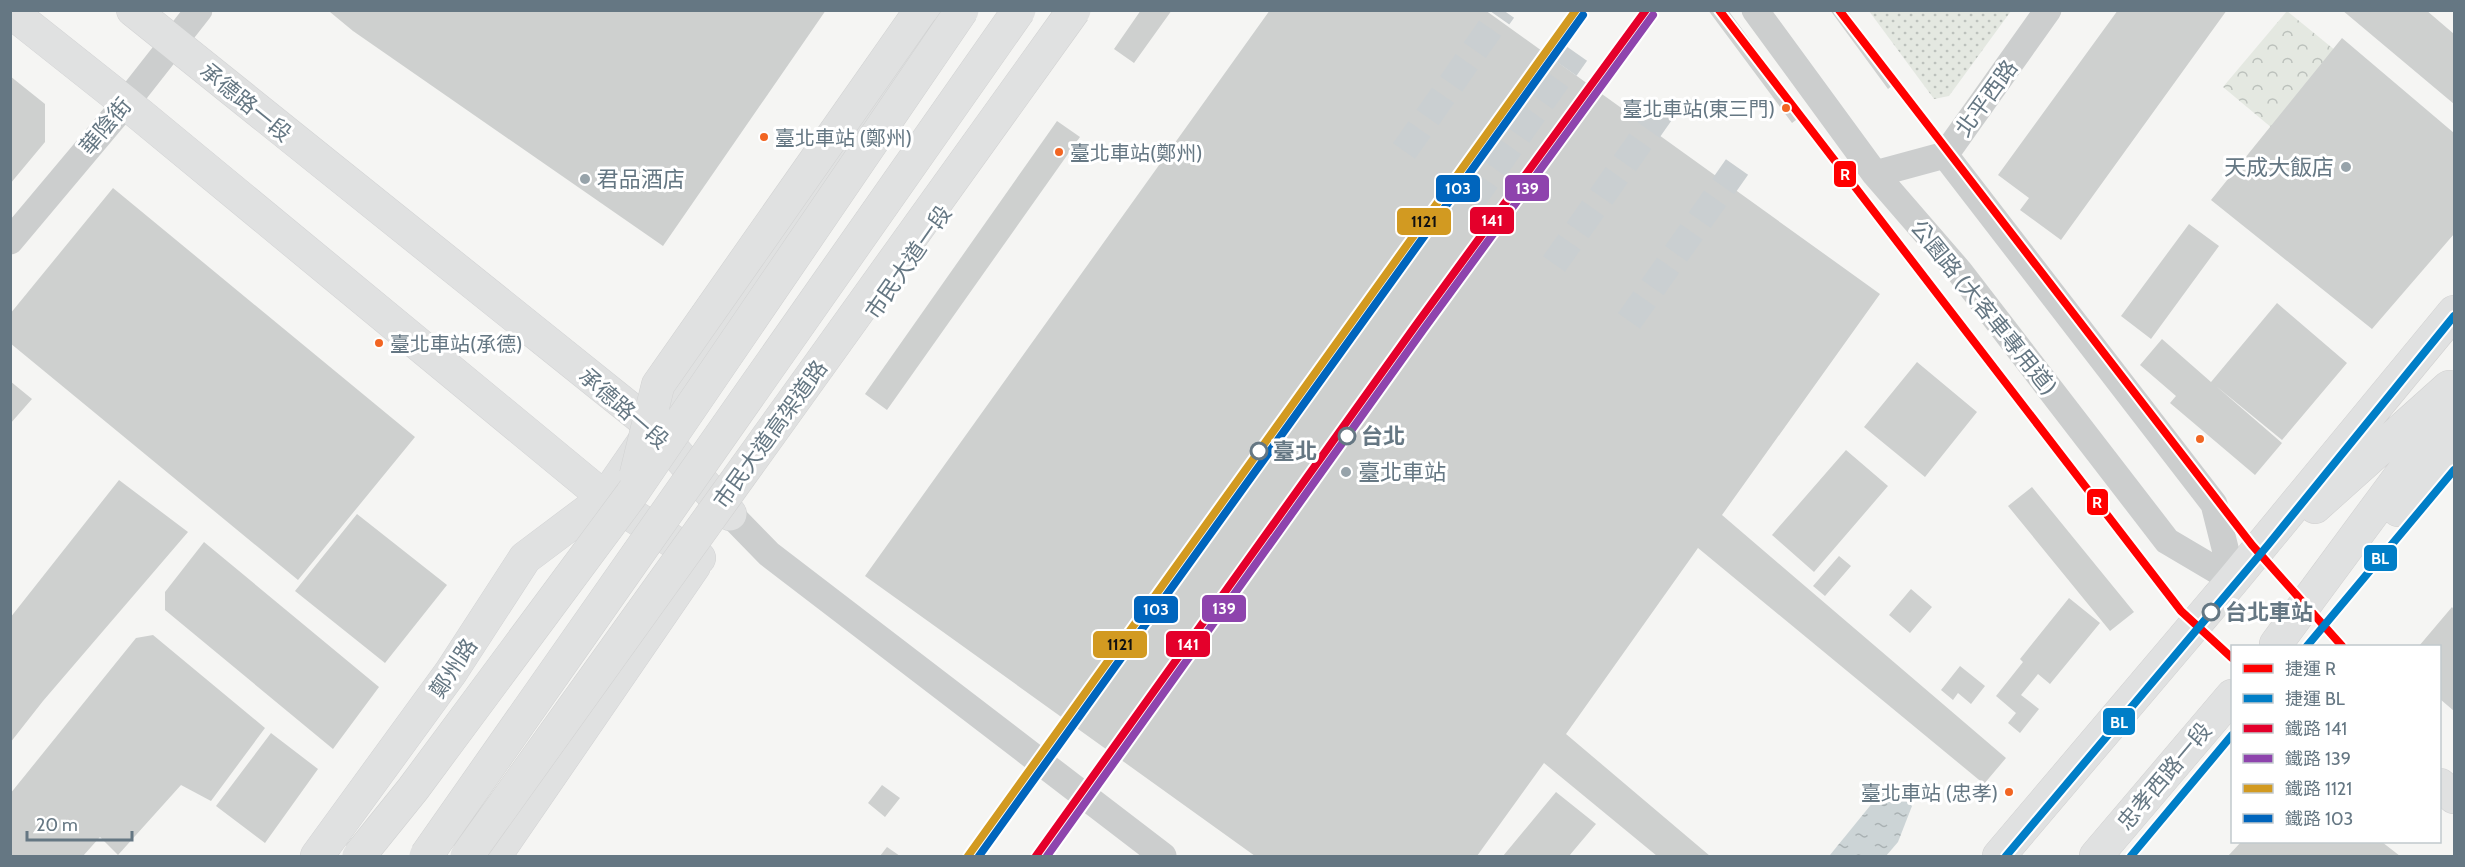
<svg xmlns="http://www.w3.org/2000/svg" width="2465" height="867" viewBox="0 0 2465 867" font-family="Cabin,'Noto Sans TC',sans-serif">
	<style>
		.grass { fill: url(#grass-dots) }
		.forest { fill: url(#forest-crowns) }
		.water { fill: url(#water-ripples) }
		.building { fill: #ced0cf }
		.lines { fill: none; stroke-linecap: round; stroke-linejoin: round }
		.street-tunnel { stroke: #cacfd1; stroke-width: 27; stroke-dasharray: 27 14; stroke-linecap: butt }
		.secondary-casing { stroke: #d2d3d4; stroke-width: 34 }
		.primary-casing { stroke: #d1d1d1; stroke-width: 34 }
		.street { stroke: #cccece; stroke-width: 27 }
		.secondary { stroke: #e0e1e1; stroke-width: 33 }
		.primary { stroke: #e0e1e1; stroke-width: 33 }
		.highway-bridge-casing { stroke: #d1d2d2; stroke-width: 34; stroke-linecap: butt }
		.highway-bridge { stroke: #e0e1e1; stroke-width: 33 }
		.rail-1-casing { stroke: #fff; stroke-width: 12 }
		.rail-2-casing { stroke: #fff; stroke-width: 12 }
		.rail-3-casing { stroke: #fff; stroke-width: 12 }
		.rail-4-casing { stroke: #fff; stroke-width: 12 }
		.rail-1 { stroke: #e4002b; stroke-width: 8 }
		.rail-2 { stroke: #8e44ad; stroke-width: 8 }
		.rail-3 { stroke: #d29a21; stroke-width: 8 }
		.rail-4 { stroke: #0065bd; stroke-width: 8 }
		.metro-1-casing { stroke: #fff; stroke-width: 12 }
		.metro-2-casing { stroke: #fff; stroke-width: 12 }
		.metro-1 { stroke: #f00; stroke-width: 8 }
		.metro-2 { stroke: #007ec7; stroke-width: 8 }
		.bus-dot { fill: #f26522; stroke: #fff; stroke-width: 2 }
		.poi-dot { fill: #97a3aa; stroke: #fff; stroke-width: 2 }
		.stop-dot { fill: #fff; stroke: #657783; stroke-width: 3 }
		.labels { text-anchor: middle; stroke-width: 6; stroke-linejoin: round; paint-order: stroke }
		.bus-label { font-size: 20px; fill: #657783; stroke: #fff; text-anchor: start }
		.street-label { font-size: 22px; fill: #657783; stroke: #fff }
		.poi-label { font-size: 22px; fill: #657783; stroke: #fff; text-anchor: start }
		.stop-label { font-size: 22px; font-weight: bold; fill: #657783; stroke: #fff; text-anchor: start }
		.line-badge { stroke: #fff; stroke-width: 2 }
		.badge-label { font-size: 16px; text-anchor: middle; font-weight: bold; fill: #fff }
		.pale-badge-label { font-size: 16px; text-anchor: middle; font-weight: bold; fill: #111 }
	</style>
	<defs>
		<pattern id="grass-dots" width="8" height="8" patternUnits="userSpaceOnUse" patternTransform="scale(1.5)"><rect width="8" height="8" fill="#e4e8e1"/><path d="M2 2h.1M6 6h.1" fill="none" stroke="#bcc1bc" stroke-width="1.8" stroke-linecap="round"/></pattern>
		<pattern id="forest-crowns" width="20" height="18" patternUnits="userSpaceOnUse" patternTransform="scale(1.5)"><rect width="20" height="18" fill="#e4e8e1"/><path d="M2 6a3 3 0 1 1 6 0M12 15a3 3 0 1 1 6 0" fill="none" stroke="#bcc1bc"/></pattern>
		<pattern id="water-ripples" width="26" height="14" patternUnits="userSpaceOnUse" patternTransform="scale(1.5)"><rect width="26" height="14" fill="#ccd4d6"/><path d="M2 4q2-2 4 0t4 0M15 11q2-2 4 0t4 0" fill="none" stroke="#a9b1b3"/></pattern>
	</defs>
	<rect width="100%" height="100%" fill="#f5f5f3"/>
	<path class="grass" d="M1869,11h142l-62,85 -15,3z"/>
	<path class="forest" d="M2287,11l49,40 -64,77 -49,-41z"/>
	<path class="water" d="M1887,785l25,21 -14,36 -12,14h-55l-1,-1z"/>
	<path class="building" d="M332,10h494l-163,236 -310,-215 -23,-19z
		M1141,10h31l-38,53 -20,-14z
		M1270,10h215l395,284 -158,221 284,243 -22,26 -286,-236 -132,186 144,122h-53l-113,-93 -67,93h-222l-390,-280z
		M1708,10h20l76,104 -12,9z
		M1830,10h17l51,71 -10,8z
		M2118,10h109l-166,230 -41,-30 9,-12 -31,-23z
		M2342,10h84l28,24v70z
		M2342,38l112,95v101l-82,95 -161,-129z
		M10,76l35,28v38l-35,42z
		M1057,121l23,16 -193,273 -22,-16z
		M113,188l302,249 -117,143 -288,-237v-29z
		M2189,224l30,22 -68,93 -30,-23z
		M2277,303l70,60 -65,77 -66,-54 66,57 -27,32 -85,-72 6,-7 -36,-31 22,-26 49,43z
		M1917,362l60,50 -52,65 -61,-50z
		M10,381l22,18 -22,25z
		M1846,450l42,36 -74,86 -42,-37z
		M119,480l69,52 -145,169 -33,42v-125z
		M2032,487l102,125 -24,19 -102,-125z
		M357,514l90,71 -62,78 -90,-72z
		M204,542l175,145 -46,62 -168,-139v-18z
		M1839,556l12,10 -26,30 -12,-10z
		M1911,589l21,18 -22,26 -21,-18z
		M2069,598l31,25 -50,61 -12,-10 -17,21 18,14 -19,24 -12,-10 8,-10 -20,-17 27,-34 -3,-3z
		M2452,607l2,3v101l-14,-12v-53h-21z
		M153,635l112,93 -54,73 -30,-16 -63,70 -18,-18 -17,19h-73v-62l126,-156z
		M1960,666l25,20 -14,18 -13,-11 -5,7 -12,-10z
		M271,733l47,36 -53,74 -49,-37z
		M882,785l18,13 -15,19 -17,-14z
		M1556,792l40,32 -27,32h-66z
		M2241,842h141l18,14h-172z
		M887,847l13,9h-20z"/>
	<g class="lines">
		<path class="street-tunnel" d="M1404,151l99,-141
			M1471,202l105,-149
			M1554,264l107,-152
			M1629,321l108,-154"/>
		<g class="secondary-casing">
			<path id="secondary" d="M133,10l520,417 77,87
				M10,11l116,92 479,395 94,60
				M2440,785l14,12
				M317,856l134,-184 74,-114 80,-60 337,-488
				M495,856l199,-290"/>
		</g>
		<g class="primary-casing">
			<path id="primary" d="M2315,507l134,-120
				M2398,510l56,-62
				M2276,644l178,-241
				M1999,856l234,-276 221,-268
				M2096,856l136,-160"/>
		</g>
		<path class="street" d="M1755,10l120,164 84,97 208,270 66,39
			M1945,155l269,349 19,76
			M1875,174l70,-19 103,-145
			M10,241l116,-138 73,-93
			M730,514l39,40 394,302"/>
		<use href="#secondary" class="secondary"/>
		<use href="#primary" class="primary"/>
		<g class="highway-bridge-casing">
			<path id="highway-bridge" d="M636,475l22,-90 263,-375
				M359,856l54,-67 218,-294 331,-485
				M426,856l593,-846
				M467,856l607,-846"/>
		</g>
		<use href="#highway-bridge" class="highway-bridge"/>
		<g class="rail-1-casing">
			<path id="rail-1" d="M1036,856l380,-531 230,-315"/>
		</g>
		<g class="rail-2-casing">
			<path id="rail-2" d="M1047,856l376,-526 230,-315"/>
		</g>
		<g class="rail-3-casing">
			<path id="rail-3" d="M968,856l608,-846"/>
		</g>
		<g class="rail-4-casing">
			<path id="rail-4" d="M979,856l604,-841"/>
		</g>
		<use href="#rail-1" class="rail-1"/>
		<use href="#rail-2" class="rail-2"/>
		<use href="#rail-3" class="rail-3"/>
		<use href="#rail-4" class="rail-4"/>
		<g class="metro-1-casing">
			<path id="metro-1" d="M1719,10l462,601 51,47
				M1839,10l413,535 90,101"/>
		</g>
		<g class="metro-2-casing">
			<path id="metro-2" d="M2307,646l147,-176
				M2006,856l262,-311 186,-229
				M2131,856l101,-121"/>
		</g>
		<use href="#metro-1" class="metro-1"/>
		<use href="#metro-2" class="metro-2"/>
	</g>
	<g class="bus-dot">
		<circle cx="1786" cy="108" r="5"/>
		<circle cx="764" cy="137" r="5"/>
		<circle cx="1059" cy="152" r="5"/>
		<circle cx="379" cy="343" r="5"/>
		<circle cx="2200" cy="439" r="5"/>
		<circle cx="2009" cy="792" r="5"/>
	</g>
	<g class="poi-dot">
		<circle cx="2346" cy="167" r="6"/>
		<circle cx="585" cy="179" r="6"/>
		<circle cx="1346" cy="472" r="6"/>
	</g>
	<g class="stop-dot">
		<circle cx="1347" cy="436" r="8"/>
		<circle cx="1259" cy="451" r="8"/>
		<circle cx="2211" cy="612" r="8"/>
	</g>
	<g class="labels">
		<g class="bus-label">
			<text x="1775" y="116" text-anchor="end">臺北車站(東三門)</text>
			<text x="775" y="145">臺北車站 (鄭州)</text>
			<text x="1070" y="160">臺北車站(鄭州)</text>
			<text x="390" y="351">臺北車站(承德)</text>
			<text x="1998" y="800" text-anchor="end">臺北車站 (忠孝)</text>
		</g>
		<g class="street-label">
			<text transform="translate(1986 98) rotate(-54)" y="8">北平西路</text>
			<text transform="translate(246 102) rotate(39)" y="8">承德路一段</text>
			<text transform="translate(105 126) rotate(-50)" y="8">華陰街</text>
			<text transform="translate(908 262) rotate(-55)" y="8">市民大道一段</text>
			<text transform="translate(1984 307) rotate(51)" y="8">公園路 (大客車專用道)</text>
			<text transform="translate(624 408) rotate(41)" y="8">承德路一段</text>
			<text transform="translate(770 434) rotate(-54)" y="8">市民大道高架道路</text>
			<text transform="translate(453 668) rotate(-56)" y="8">鄭州路</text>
			<text transform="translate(2164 776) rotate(-50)" y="8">忠孝西路一段</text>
		</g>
		<g class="poi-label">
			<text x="2334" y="175" text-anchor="end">天成大飯店</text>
			<text x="597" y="187">君品酒店</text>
			<text x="1358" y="480">臺北車站</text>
		</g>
		<g class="stop-label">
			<text x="1361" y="444">台北</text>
			<text x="1273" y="459">臺北</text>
			<text x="2225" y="620">台北車站</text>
		</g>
	</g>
	<g class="line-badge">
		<rect x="1833" y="160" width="24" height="28" rx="6" fill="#f00"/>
		<rect x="1504" y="174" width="46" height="28" rx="6" fill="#8e44ad"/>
		<rect x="1435" y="174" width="46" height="29" rx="6" fill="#0065bd"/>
		<rect x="1469" y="206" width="46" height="29" rx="6" fill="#e4002b"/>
		<rect x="1396" y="207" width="56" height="29" rx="6" fill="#d29a21"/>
		<rect x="2086" y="488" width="23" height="28" rx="6" fill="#f00"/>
		<rect x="2363" y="544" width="35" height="28" rx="6" fill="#007ec7"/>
		<rect x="1201" y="594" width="46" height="29" rx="6" fill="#8e44ad"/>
		<rect x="1133" y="595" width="46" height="29" rx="6" fill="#0065bd"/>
		<rect x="1165" y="630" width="46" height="28" rx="6" fill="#e4002b"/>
		<rect x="1092" y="630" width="56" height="29" rx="6" fill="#d29a21"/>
		<rect x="2102" y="707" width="34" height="29" rx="6" fill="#007ec7"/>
	</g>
	<g class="badge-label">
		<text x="1845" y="180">R</text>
		<text x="1527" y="194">139</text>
		<text x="1458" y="194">103</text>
		<text x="1492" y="226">141</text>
		<text x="2097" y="508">R</text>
		<text x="2380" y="564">BL</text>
		<text x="1224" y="614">139</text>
		<text x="1156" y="615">103</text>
		<text x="1188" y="650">141</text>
		<text x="2119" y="728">BL</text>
	</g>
	<g class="pale-badge-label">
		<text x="1424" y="227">1121</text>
		<text x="1120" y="650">1121</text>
	</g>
	<rect width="2465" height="867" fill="none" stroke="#657783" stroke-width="24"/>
	<rect x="2231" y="645" width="210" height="198" fill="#ffffff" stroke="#c1c9cd" stroke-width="1.5"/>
	<rect x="2243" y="664" width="30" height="9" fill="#ff0000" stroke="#c1c9cd" stroke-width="1.5"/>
	<text x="2285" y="675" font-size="18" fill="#657783">捷運 R</text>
	<rect x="2243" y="694" width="30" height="9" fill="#007ec7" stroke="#c1c9cd" stroke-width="1.5"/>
	<text x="2285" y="705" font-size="18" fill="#657783">捷運 BL</text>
	<rect x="2243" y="724" width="30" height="9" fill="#e4002b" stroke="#c1c9cd" stroke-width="1.5"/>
	<text x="2285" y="735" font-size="18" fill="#657783">鐵路 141</text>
	<rect x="2243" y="754" width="30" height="9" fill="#8e44ad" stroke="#c1c9cd" stroke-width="1.5"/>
	<text x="2285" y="765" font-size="18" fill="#657783">鐵路 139</text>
	<rect x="2243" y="784" width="30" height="9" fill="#d29a21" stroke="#c1c9cd" stroke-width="1.5"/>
	<text x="2285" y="795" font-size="18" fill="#657783">鐵路 1121</text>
	<rect x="2243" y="814" width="30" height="9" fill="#0065bd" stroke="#c1c9cd" stroke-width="1.5"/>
	<text x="2285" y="825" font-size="18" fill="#657783">鐵路 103</text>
	<path d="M27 831v9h105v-9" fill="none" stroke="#657783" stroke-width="3"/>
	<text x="36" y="831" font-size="18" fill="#657783" stroke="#ffffff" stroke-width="4.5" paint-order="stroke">20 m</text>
</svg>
